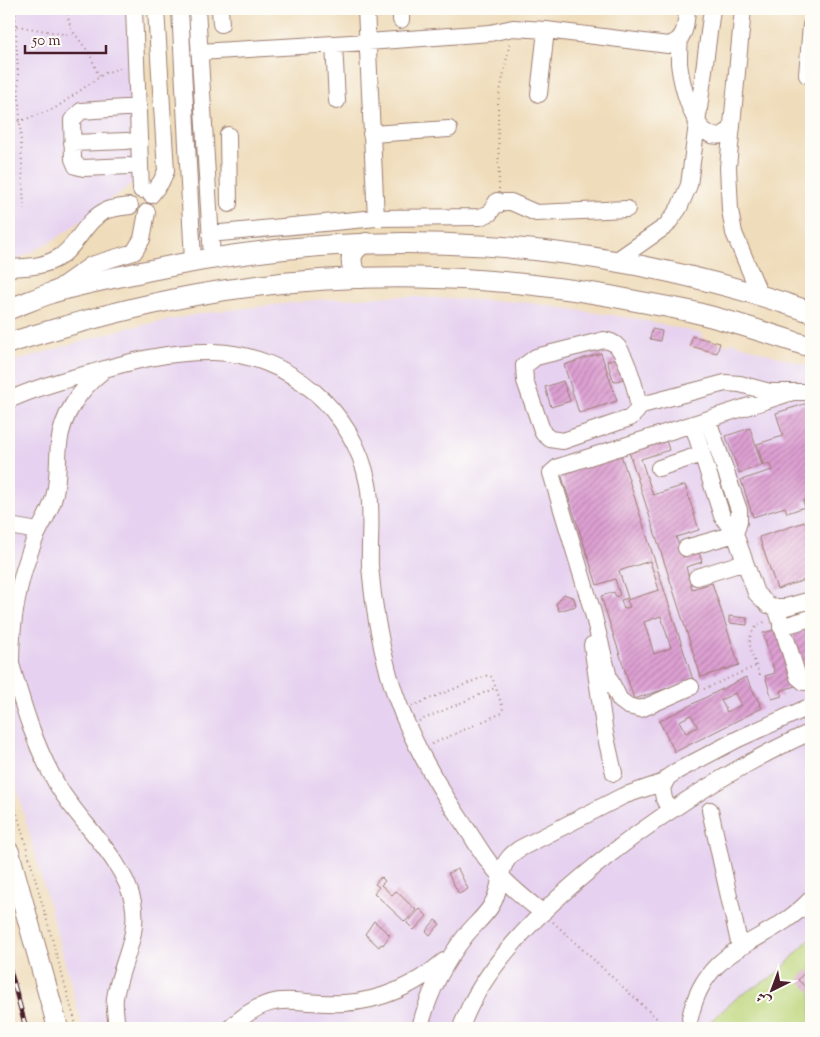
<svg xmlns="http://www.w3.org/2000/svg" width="820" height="1037" viewBox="0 0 820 1037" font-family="'Sorts Mill Goudy',Amiri,serif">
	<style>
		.built { fill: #e6d2f0 }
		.garden { fill: #bdd67b; stroke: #847a53 }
		.building { fill: url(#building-hatch); fill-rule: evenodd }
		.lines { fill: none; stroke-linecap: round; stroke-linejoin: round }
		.minor-casing { stroke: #9c7e72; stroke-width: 18 }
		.major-casing { stroke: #9c7e72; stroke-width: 22 }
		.path { stroke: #9c7e72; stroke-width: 2; stroke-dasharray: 1 4; stroke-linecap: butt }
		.minor { stroke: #fff; stroke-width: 16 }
		.major { stroke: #fff; stroke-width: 20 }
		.rail-casing { stroke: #4a1f2b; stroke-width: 5 }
		.rail { stroke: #fdfcf7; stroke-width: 3; stroke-dasharray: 9; stroke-linecap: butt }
	</style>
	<defs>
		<pattern id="building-hatch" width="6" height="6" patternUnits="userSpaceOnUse" patternTransform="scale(1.25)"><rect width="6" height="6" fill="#dda0d2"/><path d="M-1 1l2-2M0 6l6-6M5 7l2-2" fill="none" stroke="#b582ab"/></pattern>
	</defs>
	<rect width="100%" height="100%" fill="#fdfcf7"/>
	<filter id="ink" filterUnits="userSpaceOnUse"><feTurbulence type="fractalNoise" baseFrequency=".02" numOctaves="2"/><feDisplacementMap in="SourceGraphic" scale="10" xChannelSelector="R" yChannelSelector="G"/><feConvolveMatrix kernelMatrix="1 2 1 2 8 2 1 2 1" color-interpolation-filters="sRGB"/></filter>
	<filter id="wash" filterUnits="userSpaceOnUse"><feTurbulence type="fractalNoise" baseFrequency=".0096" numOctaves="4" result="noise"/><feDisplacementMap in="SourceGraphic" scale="20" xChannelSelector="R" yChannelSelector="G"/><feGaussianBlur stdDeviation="1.12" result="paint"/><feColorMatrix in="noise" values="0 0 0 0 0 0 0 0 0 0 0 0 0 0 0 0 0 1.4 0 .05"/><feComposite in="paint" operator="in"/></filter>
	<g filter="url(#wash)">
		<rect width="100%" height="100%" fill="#efdcba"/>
		<path class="built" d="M9,9h129l-2,172 -79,57 -48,26z
			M393,296l129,6 116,17 65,15 -1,5 -10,-3 -2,11 27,6 3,-10 10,2 1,-3 80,25v661h-728l-74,-268v-397l114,-34 80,-16 114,-13z"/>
		<path class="garden" d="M811,937v91h-108l36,-32 38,-22z"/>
		<g id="blocks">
			<path class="building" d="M652,329l10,2 -2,10 -10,-2z
				M692,336l28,7 -3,10 -27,-7z
				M601,353l16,48 -38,12 -15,-48z
				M617,358l6,21 -9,3 -7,-21z
				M563,381l7,20 -19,6 -6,-20z
				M811,402v96l-8,3 2,6 -18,6 -2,-6 -32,10 -12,-37 31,-10 -3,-7 -6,2 -6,-21 26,-8 -7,-23z
				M750,428l12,37 -23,8 -13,-37z
				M666,440l3,10 -28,9 12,36 32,-10 14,45 -23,7 7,20 16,-5 3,10 -16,5 6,22 20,-6 27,82 -38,12 -72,-225z
				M621,455l72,225 -59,19 -33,-103 13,-4 2,5 4,-2 -5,-16 -18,6 -36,-111zM650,561l9,29 -32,10 3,7 -6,2 -3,-9 7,-2 -9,-27zM661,616l10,32 -17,6 -10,-32z
				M811,520v58l-34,11 -18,-52z
				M564,594l10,4 2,8 -17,5 -3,-7z
				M729,616l18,2v7l-18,-2z
				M806,624l5,17v33l-6,2 -14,-47z
				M778,629l17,57 -15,5 2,5 -10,3 -7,-23 10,-3 -12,-40z
				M746,677l16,31 -87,44 -16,-31zM735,693l6,12 -14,7 -6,-12zM691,715l7,12 -12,6 -7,-12z
				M458,869l10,20 -9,5 -11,-21z
				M381,877l4,4 -4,4 11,10 4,-4 20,19 -11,12 -31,-29 5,-6 -4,-3z
				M420,909l7,7 -13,14 -7,-7z
				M435,920l5,4 -10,11 -4,-4z
				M374,921l16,14 -7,10 -2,-1 -2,3 -14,-13z
				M807,970l4,4v18l-13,-12z"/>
		</g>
	</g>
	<g filter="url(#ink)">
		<use href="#blocks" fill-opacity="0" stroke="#9c7e72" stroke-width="1"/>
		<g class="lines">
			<g class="minor-casing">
				<path id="minor" d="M134,9l7,181
					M180,9l13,252
					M197,9l15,249
					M220,9l1,15
					M366,9l10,209
					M401,9v11
					M743,9l-15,158 2,43 4,23 26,62
					M680,39c-1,8 -1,16 -1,24 2,21 19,97 53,65
					M334,44l3,57
					M199,52l169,-10 122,-9 23,-5 33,2 122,15c18,-4 18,-21 19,-36
					M807,75l4,-50
					M539,94l7,-64
					M371,134l78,-5
					M228,135l1,69
					M72,143l55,-2
					M129,166l-45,2 -8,-2 -3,-7 -1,-39 9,-9 58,-4
					M151,195l10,-13 5,-11 -10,-162
					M495,206l9,-4h7l25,11 91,-4
					M210,234l166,-16 104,-1 10,-4 7,-12
					M617,260l49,-34 13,-18 10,-23 23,-176
					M9,268c18,-1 36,-1 52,-12 18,-13 25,-37 46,-46 7,-2 16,-3 23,-4
					M54,291l37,-26 43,-13 8,-13 5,-27
					M604,340c5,1 10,2 14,7 8,10 23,52 19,64l-7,7 -67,23 -13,-2 -7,-6 -18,-52 -1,-15 12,-9z
					M9,400c26,-12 54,-20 82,-27 40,-12 80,-22 122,-21 75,2 141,58 155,132 5,27 1,55 2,82 3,37 9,73 19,109 16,56 45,106 78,154 10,15 19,32 32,45 13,15 29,27 44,39
					M638,406l87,-23 15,1 30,8h41
					M708,420l31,90v12l-4,12
					M693,425l29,91 13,18 21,59 12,12 8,2h10l25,-7
					M659,468l43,-14
					M9,526l29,5
					M686,548l49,-14
					M697,577l48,-15
					M776,607l22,70 6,5h7
					M781,627l30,-9
					M592,645l13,88 9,40
					M9,657c13,45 25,89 50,131 23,37 65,72 74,114 7,35 -13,62 -18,96 -1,10 1,20 2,30
					M11,663c0,-42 7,-82 23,-122 6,-15 16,-28 20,-44 5,-18 3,-35 5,-53 3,-29 21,-55 44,-73
					M691,687l-50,22 -13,-3 -8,-6 -11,-22 -16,-65 -42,-140 7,-6 235,-75
					M710,810l30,137
					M670,811l-6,-12 -2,-11 6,-11 9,-6 61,-32 73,-33
					M690,1018c16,-76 76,-71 121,-119
					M230,1028c45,-42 61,-22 114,-25 37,-2 72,-18 100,-42
					M420,1028c8,-34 24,-65 46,-93 8,-10 19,-19 25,-29 14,-21 3,-41 28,-57l104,-53 41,-14
					M461,1028c38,-115 242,-249 350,-296"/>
			</g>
			<g class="major-casing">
				<path id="major" d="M362,278c-15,-10 -14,-29 4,-35
					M9,309c14,-5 28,-11 42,-16 32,-10 68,-16 100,-23 221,-47 448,-32 660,42
					M9,343c61,-19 123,-36 187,-48 147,-26 299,-23 445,7 21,4 43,7 64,13 36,9 71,21 106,32
					M9,852l49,176"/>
			</g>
			<path class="path" d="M15,9l9,200
				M66,9l5,20 19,25 9,23
				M17,26l58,10
				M9,125l45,-16 51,-36 18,-6
				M499,189l-1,-87 12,-60
				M760,675c-8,-20 -21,-44 7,-54
				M704,689l52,-23
				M412,706l76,-31 4,2 11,31 -1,5 -70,31
				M419,721l76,-33
				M9,785l68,243
				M553,922l114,106
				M808,1028l3,-4"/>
			<use href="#minor" class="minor"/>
			<use href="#major" class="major"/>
			<g class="rail-casing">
				<path id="rail" d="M9,966l17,62"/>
			</g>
			<use href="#rail" class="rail"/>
		</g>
	</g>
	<rect width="820" height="1037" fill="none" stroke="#fdfcf7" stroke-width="30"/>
	<g transform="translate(772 990) rotate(222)" stroke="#fdfcf7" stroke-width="4" paint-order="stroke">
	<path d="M0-4L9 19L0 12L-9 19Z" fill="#4a1f2b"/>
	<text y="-8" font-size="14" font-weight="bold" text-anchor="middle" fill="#4a1f2b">ش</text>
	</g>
	<path d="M25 45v8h81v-8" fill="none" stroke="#4a1f2b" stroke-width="2.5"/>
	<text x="32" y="45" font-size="15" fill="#4a1f2b" stroke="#fdfcf7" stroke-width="4" paint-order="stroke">50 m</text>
</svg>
